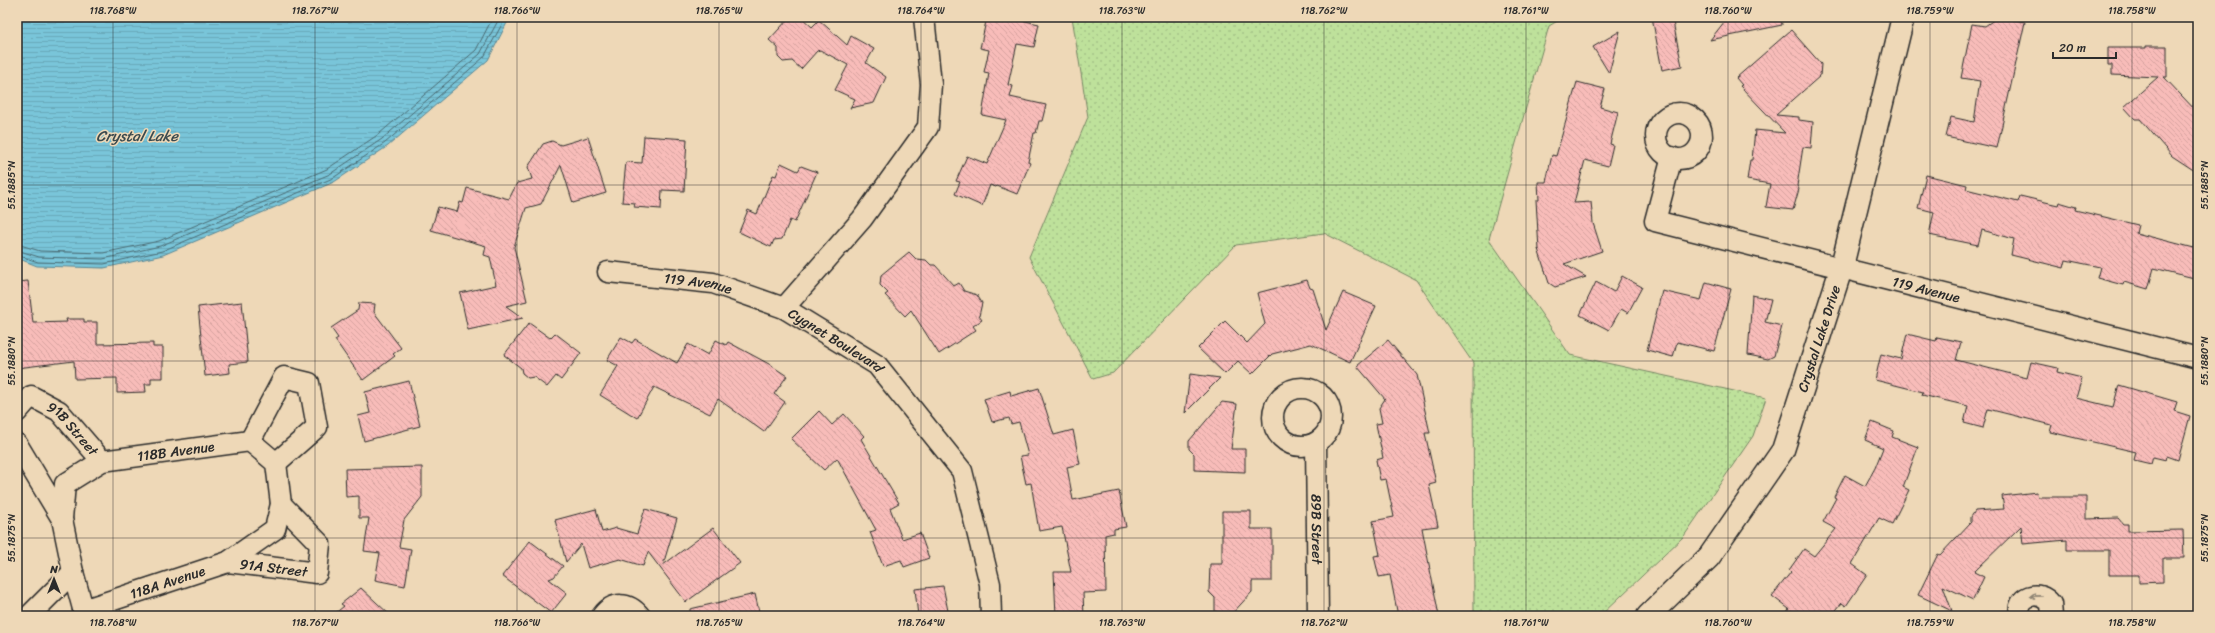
<svg xmlns="http://www.w3.org/2000/svg" width="2215" height="633" viewBox="0 0 2215 633" font-family="Sriracha,sans-serif">
	<style>
		.park { fill: url(#park-dots); stroke: #748663 }
		.water { fill: url(#water-rules); stroke: #5a8793 }
		.lines { fill: none; stroke-linecap: round; stroke-linejoin: round }
		.shore { stroke: #4a6971; stroke-width: 1 }
		.building { fill: url(#building-back-hatch); stroke: #2b2b2b }
		.minor-casing { stroke: #2b2b2b; stroke-width: 23 }
		.tertiary-casing { stroke: #2b2b2b; stroke-width: 25 }
		.minor { stroke: #eed8b7; stroke-width: 20 }
		.tertiary { stroke: #eed8b7; stroke-width: 22 }
		.oneway { stroke: #8c8271 }
		.ticks { fill: none; stroke: #2b2b2b; stroke-width: 1; stroke-opacity: 0.45 }
		.labels { text-anchor: middle; stroke-width: 3; stroke-linejoin: round; paint-order: stroke }
		.street-label { font-size: 14px; fill: #2b2b2b; stroke: #eed8b7 }
		.water-label { font-size: 15px; font-style: italic; fill: #3b4a4e; stroke: #eed8b7 }
		.neatline { fill: none; stroke: #2b2b2b; stroke-width: 1.5 }
		.ticks-label { font-size: 10px; text-anchor: middle; fill: #2b2b2b }
	</style>
	<defs>
		<pattern id="park-dots" width="8" height="8" patternUnits="userSpaceOnUse"><rect width="8" height="8" fill="#bee19b"/><path d="M2 2h.1M6 6h.1" fill="none" stroke="#a3c186" stroke-width="1.8" stroke-linecap="round"/></pattern>
		<pattern id="water-rules" width="6" height="5" patternUnits="userSpaceOnUse"><rect width="6" height="5" fill="#79c5d9"/><path d="M0 2.5h6" fill="none" stroke="#69a9ba"/></pattern>
		<pattern id="building-back-hatch" width="6" height="6" patternUnits="userSpaceOnUse"><rect width="6" height="6" fill="#f8bcb9"/><path d="M-1 5l2 2M0 0l6 6M5-1l2 2" fill="none" stroke="#d5a29f"/></pattern>
	</defs>
	<rect width="100%" height="100%" fill="#eed8b7"/>
	<filter id="ink" filterUnits="userSpaceOnUse"><feTurbulence type="fractalNoise" baseFrequency=".025" numOctaves="2"/><feDisplacementMap in="SourceGraphic" scale="8" xChannelSelector="R" yChannelSelector="G"/><feConvolveMatrix kernelMatrix="1 2 1 2 8 2 1 2 1" color-interpolation-filters="sRGB"/></filter>
	<g filter="url(#ink)">
		<path class="park" d="M1072,17h492l-15,9 -60,213 81,116 196,43 -13,38 -69,100 -84,80h-126l-1,-253 -57,-83 -92,-47 -88,12 -123,128 -20,6 -64,-122 59,-140z"/>
		<path class="water" d="M17,17h493l-22,43 -100,86 -54,36 -171,73 -59,13 -67,-2 -20,-8z"/>
		<g class="lines">
			<path class="shore" d="M17,244l23,7 63,2 56,-12 168,-72 52,-35 97,-84 17,-33
				M17,250l22,7 64,2 57,-13 170,-72 52,-35 98,-85 20,-37
				M17,255l21,7 66,2 58,-13 171,-73 52,-35 99,-86 22,-40"/>
		</g>
		<path class="building" d="M790,17h11l11,10 7,-7 28,25 4,-9 23,13 -8,14 20,14 -12,26 -24,5 5,-9 -20,-9 13,-25 -28,-15 -3,1 -16,18 -9,-8 -9,1 -5,-5v-9l-9,-8z
			M987,17h20l32,7 -5,23 -17,-3 -9,41 5,1 -3,11 36,8 -4,16h-3l-3,12h-2l-6,29 2,1 -13,31 -20,-8 -1,1 -6,-2 -8,21 -27,-12 5,-12 -4,-1 11,-25 20,8 19,-44 -24,-5 7,-42 -5,-1 5,-22 -9,-2z
			M1652,17h20l10,49 -20,4z
			M1728,17h53l1,8 -72,15z
			M1998,17l27,5 -28,126 -51,-11 5,-20 23,5 6,-41 -19,-3 11,-54 13,2z
			M1791,30l30,34 -1,12 -44,39 23,2v3l14,2 -2,26 -8,-1 -6,39 2,3 -6,21 -27,-3 4,-23 -23,-4 3,-20h2l3,-30 30,3 -45,-47 2,-1 -6,-7z
			M1620,31l-11,42 -16,-26z
			M2146,46h21v31h-3l34,36v60l-26,-17 -32,-37h-5l-11,-12 34,-30 -46,-2v-10h-4v-17h38z
			M1577,82l28,7 -5,18 18,5 -8,32 3,1 -5,21 -23,-6 -11,43 17,-1 2,21 9,28 -38,13 22,13 -31,10 -6,-4 -11,-34 1,1 -3,-50h3l-1,-18h8l6,-27 4,1z
			M644,136l43,3 -3,52 -22,-1 -1,19 -27,-2 1,-4 -13,-1 4,-40 16,1z
			M588,137l18,56 -33,10 -12,-38 -20,39 -15,4 -12,39 13,54 -21,5 17,12 -55,12 -8,-37 36,-8 -6,-28 -6,-2 2,-9 -55,-16 7,-23 19,5 3,-10 3,1 4,-15 42,11 8,-16 15,-4 -4,-12 15,-23 9,-3 9,4z
			M781,163l17,8 3,-5 16,6 -22,50 -5,-2 -8,19 -8,1 -3,7 -32,-15 9,-22 9,4 16,-39 3,1z
			M1926,175l41,10 -1,4 52,13 2,-6 38,9 1,-3 17,5 -1,3 63,15 -2,8 62,16v30l-44,-11 -6,21 -24,-7 -1,3 -26,-7 3,-11 -34,-7 -2,8 -53,-13 3,-16 -32,-9 -4,15 -49,-10 5,-23 -16,-4z
			M909,252l7,7 10,1 5,5h4l19,21 5,-3 5,8 13,4 5,8 -3,13 3,4 -9,6 3,4 -37,24 -28,-44 -6,6 -20,-21 3,-2 -8,-8 1,-10z
			M1622,276l20,11 -14,26 -7,-4 -12,21 -29,-15 16,-33 18,10z
			M1307,280l3,8 3,1 13,41 17,-38 33,14 -26,56 -39,-18 -39,10 -20,20 -14,-13 -13,13 -27,-26 27,-27 22,22 18,-19 -8,-31z
			M28,281l5,42 34,-1 -1,-3h18v3h13v22l56,-1v4h10v31h-12v6h-6l1,8 -29,1v-15l-42,1 -1,-18 -57,7v-86z
			M1706,282l25,7 -17,62 -37,-9 -4,15 -26,-7 15,-59 39,9z
			M1752,295l19,4 -6,23 17,4 -8,30 -6,3 -20,-4z
			M242,302l6,60 -19,2 1,9 -25,3 -7,-69z
			M359,303l16,1 -1,8 27,36 -8,6 2,2 -32,24 -28,-40 3,-2 -7,-10 27,-18z
			M529,323l21,15 5,-5 26,20 -20,27 -5,-4 -9,11 -13,-10 -6,1 -6,-5 -1,-5 -17,-13z
			M1907,334l29,7 1,-4 24,5 -5,18 71,18 4,-16 27,6 -1,4 25,6 -6,20 37,9 6,-22 58,17 -3,9 16,5 -12,44 -11,-4 -1,4 -13,-3 -2,7 -17,-4 2,-8 -86,-20 2,-7 -64,-16 -5,19 -19,-5 4,-17 -46,-11 1,-3 -48,-12 6,-26 20,5z
			M621,337l11,6 3,-4 42,24 11,-19 20,11 8,-15 10,5 2,-3 41,22 18,12 -13,18 11,8 -21,30 -46,-33 -8,15 -56,-27 -17,31 -37,-23 18,-29 -11,-6z
			M1388,340l29,35 13,58h-5l11,50 -7,2 9,41 -16,2 17,88h-41l-8,-41 -11,2 -5,-21 6,-1 -7,-34 21,-4 -8,-38 -6,1 -4,-20 7,-2 -7,-34 6,-1 -3,-15 6,-9 -28,-33z
			M1190,374l30,4 -35,35z
			M409,381l11,45 -56,15 -6,-25 12,-3 -5,-21z
			M1039,388l15,47 19,-5 7,34 -13,3 6,33 46,-9 7,36 -12,2v4l-9,2 1,57 -23,1 1,23h-28l-2,-44h17l-9,-45 -23,4 -8,-48 -5,1 -6,-28 8,-1 -9,-33 -8,2 -2,-6 -17,4 -8,-23 26,-8 1,5z
			M1222,402l15,2 -6,45h14v23l-51,-2v-16l-5,-5v-8z
			M819,411l13,14 12,-11 20,22 -3,3 38,64 -9,5 12,31 18,-6 9,25 -25,9 -3,-7 -18,6 -13,-34 6,-2 -39,-72 -13,12 -33,-31z
			M1872,422l22,9 -2,6 26,10 -15,40 6,3 -17,34 -13,-6 -27,46 15,11 -21,31 -4,-3 -11,13h-47l5,-7 -17,-13 19,-24 -2,-2 15,-21 10,7 22,-27 -13,-7 13,-24 -2,-1 11,-22 20,11 10,-18 8,-20 -18,-8z
			M422,467v30l-18,23 -5,27 12,2 -6,37 -30,-6 5,-27 -16,-2 5,-33h-10v-22l-13,1 -1,-28z
			M2037,492l1,5h48v22l32,-1 5,6h5v7l55,-1 1,28h-21v24l-24,1v-8h-30v-25h-42v-10l-44,4 -2,-18 -47,46 10,5 -11,23 -30,-14 9,25 -34,-16 20,-41 2,1 31,-33v-5l4,-6 29,-2 -2,-13z
			M596,509l6,23 14,-4 21,6 8,-25 32,9 -14,47 50,-37 27,35 -54,39 -38,-50 -5,14 -23,-7 -32,9 -7,-24 -15,18 -11,-42z
			M1222,511h29v18h21v52h-20v11l-22,24h-15v-18l-6,-6 1,-28h12z
			M530,541l33,25 -9,11 -5,2 18,14 -16,20 -49,-37z
			M943,586l6,30h-31l-3,-27z
			M361,588l30,28h-59l12,-10 -3,-2z
			M755,594l5,22h-70v-7z"/>
		<g class="lines">
			<g class="minor-casing">
				<g id="minor">
					<circle cx="1679" cy="136" r="23"/>
					<path id="s1" d="M1672,157l-17,64 543,137"/>
					<path id="s2" d="M608,272l105,11 71,25 93,57 85,106 28,113 1,32"/>
					<path d="M784,308l78,-89 66,-92 3,-43 -7,-67"/>
					<circle cx="1302" cy="417" r="29"/>
					<path id="s3" d="M17,412l14,-16 28,15 43,50"/>
					<path d="M250,441l34,-64 25,6 8,44 -41,36"/>
					<path id="s4" d="M1316,443l2,173"/>
					<path d="M17,444l45,75"/>
					<path id="s5" d="M228,562l89,11 3,-29 -39,-40"/>
					<path id="s6" d="M83,610l145,-48 47,-33 6,-25 -5,-41 -26,-22"/>
					<path d="M29,616l44,-44"/>
					<path id="s7" d="M85,616l-12,-44 -11,-53 3,-35 37,-23 148,-20"/>
					<path d="M602,616c11,-15 27,-14 38,0"/>
					<path d="M2020,616c-5,-20 19,-28 31,-12l1,12"/>
				</g>
			</g>
			<g class="tertiary-casing">
				<g id="tertiary">
					<path id="s8" d="M1648,616l61,-59 74,-107 59,-184 61,-249"/>
				</g>
			</g>
			<use href="#minor" class="minor"/>
			<use href="#tertiary" class="tertiary"/>
		</g>
		<defs><path id="oneway-shaft" d="M-6 0H5M1.5-3L5.5 0L1.5 3" fill="none" stroke-width="1.6" stroke-linecap="round" stroke-linejoin="round"/></defs>
		<use class="oneway" href="#oneway-shaft" transform="translate(2036 596) rotate(179)"/>
	</g>
	<path class="ticks" d="M113,17v599M315,17v599M517,17v599M719,17v599M921,17v599M1122,17v599M1324,17v599M1526,17v599M1728,17v599M1930,17v599M2132,17v599M17,185h2181M17,361h2181M17,538h2181"/>
	<g class="labels">
		<g class="street-label">
			<text dy="5" stroke="none"><textPath href="#s2" startOffset="91">119 Avenue</textPath></text>
			<text dy="5" stroke="none"><textPath href="#s1" startOffset="346">119 Avenue</textPath></text>
			<text dy="5" stroke="none"><textPath href="#s8" startOffset="332">Crystal Lake Drive</textPath></text>
			<text dy="5" stroke="none"><textPath href="#s2" startOffset="242">Cygnet Boulevard</textPath></text>
			<text dy="5" stroke="none"><textPath href="#s3" startOffset="75">91B Street</textPath></text>
			<text dy="5" stroke="none"><textPath href="#s7" startOffset="253">118B Avenue</textPath></text>
			<text dy="5" stroke="none"><textPath href="#s4" startOffset="86">89B Street</textPath></text>
			<text dy="5" stroke="none"><textPath href="#s5" startOffset="46">91A Street</textPath></text>
			<text dy="5" stroke="none"><textPath href="#s6" startOffset="89">118A Avenue</textPath></text>
		</g>
		<g class="water-label">
			<text x="137" y="141">Crystal Lake</text>
		</g>
	</g>
	<rect width="2215" height="633" fill="none" stroke="#eed8b7" stroke-width="44"/>
	<g transform="translate(54 579)" stroke="#eed8b7" stroke-width="3" paint-order="stroke">
	<path d="M0-3L7 15L0 10L-7 15Z" fill="#2b2b2b"/>
	<text y="-6" font-size="11" font-weight="bold" text-anchor="middle" fill="#2b2b2b">N</text>
	</g>
	<path d="M2053 52v6h63v-6" fill="none" stroke="#2b2b2b" stroke-width="2"/>
	<text x="2059" y="52" font-size="12" fill="#2b2b2b" stroke="#eed8b7" stroke-width="3" paint-order="stroke">20 m</text>
	<rect x="22" y="22" width="2171" height="589" class="neatline"/>
	<g class="ticks-label">
		<text x="113" y="14">118.768°W</text>
		<text x="315" y="14">118.767°W</text>
		<text x="517" y="14">118.766°W</text>
		<text x="719" y="14">118.765°W</text>
		<text x="921" y="14">118.764°W</text>
		<text x="1122" y="14">118.763°W</text>
		<text x="1324" y="14">118.762°W</text>
		<text x="1526" y="14">118.761°W</text>
		<text x="1728" y="14">118.760°W</text>
		<text x="1930" y="14">118.759°W</text>
		<text x="2132" y="14">118.758°W</text>
		<text transform="translate(11 185) rotate(-90)" y="4">55.1885°N</text>
		<text transform="translate(2204 185) rotate(-90)" y="4">55.1885°N</text>
		<text transform="translate(11 361) rotate(-90)" y="4">55.1880°N</text>
		<text transform="translate(2204 361) rotate(-90)" y="4">55.1880°N</text>
		<text transform="translate(11 538) rotate(-90)" y="4">55.1875°N</text>
		<text transform="translate(2204 538) rotate(-90)" y="4">55.1875°N</text>
		<text x="113" y="626">118.768°W</text>
		<text x="315" y="626">118.767°W</text>
		<text x="517" y="626">118.766°W</text>
		<text x="719" y="626">118.765°W</text>
		<text x="921" y="626">118.764°W</text>
		<text x="1122" y="626">118.763°W</text>
		<text x="1324" y="626">118.762°W</text>
		<text x="1526" y="626">118.761°W</text>
		<text x="1728" y="626">118.760°W</text>
		<text x="1930" y="626">118.759°W</text>
		<text x="2132" y="626">118.758°W</text>
	</g>
</svg>
